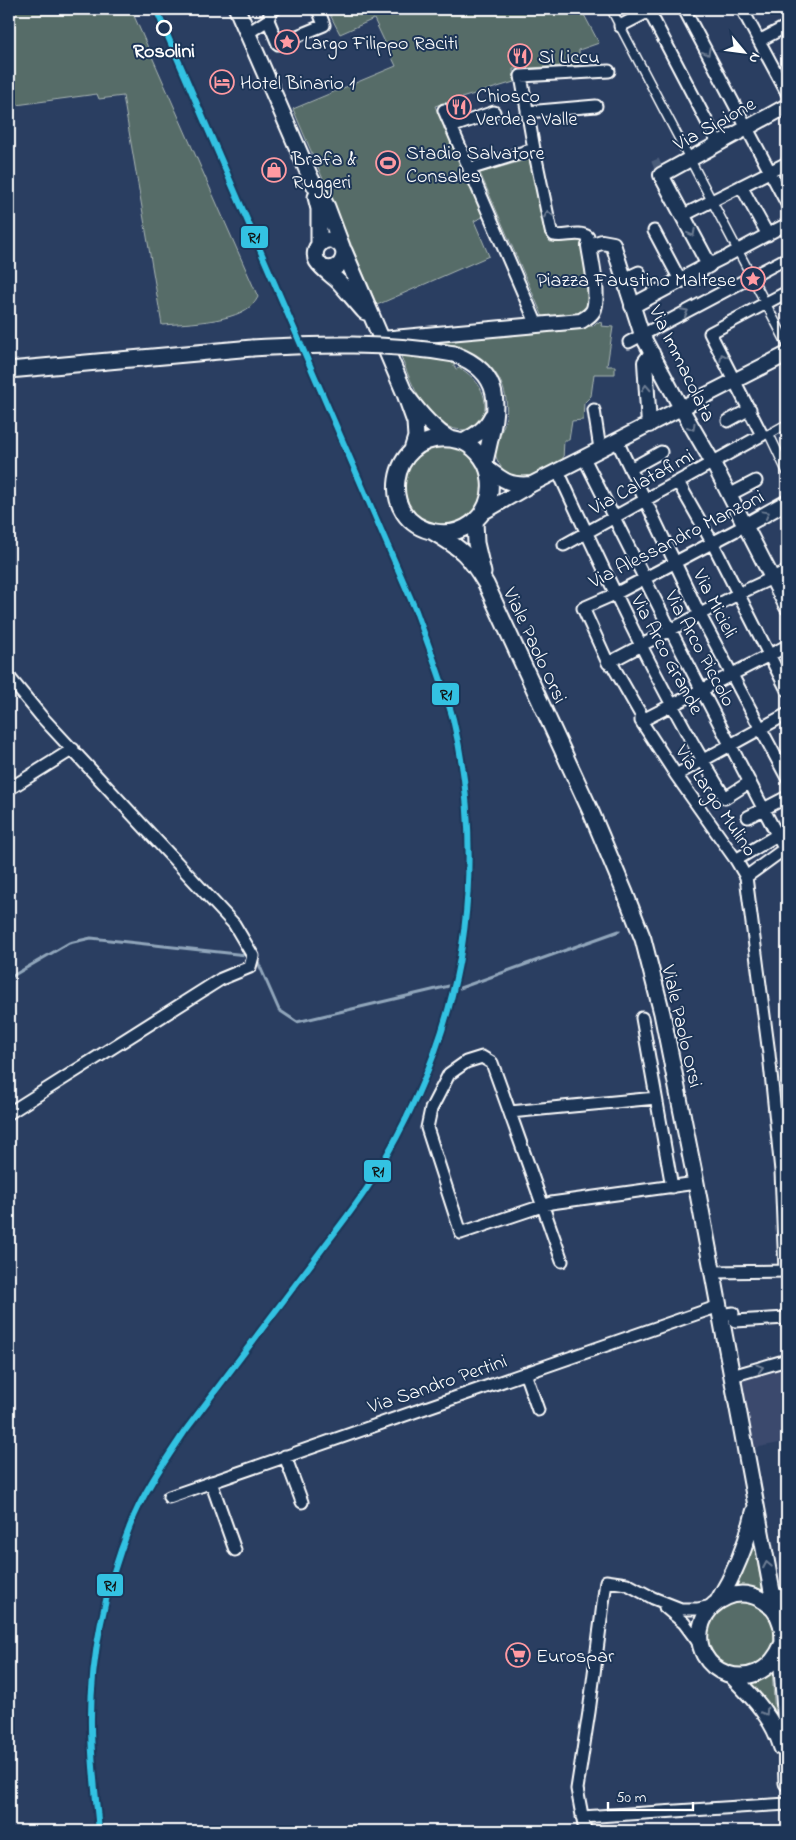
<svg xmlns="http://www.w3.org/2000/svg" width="796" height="1840" viewBox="0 0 796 1840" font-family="'Indie Flower',sans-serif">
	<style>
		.built { fill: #3a496d }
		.green { fill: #566c68; stroke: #aab6b4 }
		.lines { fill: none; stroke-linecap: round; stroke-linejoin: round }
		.stream { stroke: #91a6bb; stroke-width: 3 }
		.pedestrian-tunnel { stroke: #4a5b79; stroke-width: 8; stroke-dasharray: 8 4; stroke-linecap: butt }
		.pedestrian-casing { stroke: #fff; stroke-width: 11 }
		.minor-casing { stroke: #fff; stroke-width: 15 }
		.tertiary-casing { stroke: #fff; stroke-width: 18 }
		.secondary-casing { stroke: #fff; stroke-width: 19 }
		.pedestrian { stroke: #1d3557; stroke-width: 8 }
		.minor { stroke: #1d3557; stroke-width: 11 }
		.tertiary { stroke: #1d3557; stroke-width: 14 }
		.secondary { stroke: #1d3557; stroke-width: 15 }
		.secondary-bridge-casing { stroke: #fff; stroke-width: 19; stroke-linecap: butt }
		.secondary-bridge { stroke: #1d3557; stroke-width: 15 }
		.rail-1-casing { stroke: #1d3557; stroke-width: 10 }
		.rail-1 { stroke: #33c2e2; stroke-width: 6 }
		.oneway { stroke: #6c7c92 }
		.stop-dot { fill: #1d3557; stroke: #fff; stroke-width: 2.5 }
		.labels { text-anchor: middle; stroke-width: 4; stroke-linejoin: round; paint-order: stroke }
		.poi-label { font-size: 20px; fill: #fff; stroke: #1d3557; text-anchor: start }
		.stop-label { font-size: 20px; font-weight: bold; fill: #fff; stroke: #1d3557 }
		.street-label { font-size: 20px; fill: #fff; stroke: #1d3557 }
		.line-badge { stroke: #1d3557; stroke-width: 2 }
		.pale-badge-label { font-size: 14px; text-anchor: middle; font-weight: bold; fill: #111 }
	</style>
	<rect width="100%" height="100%" fill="#2a3e61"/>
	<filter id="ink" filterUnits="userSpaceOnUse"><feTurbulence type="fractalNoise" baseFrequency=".02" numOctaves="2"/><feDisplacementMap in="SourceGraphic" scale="10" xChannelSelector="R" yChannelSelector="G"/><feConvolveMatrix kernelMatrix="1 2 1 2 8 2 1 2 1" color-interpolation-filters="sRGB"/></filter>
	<g filter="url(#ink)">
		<path class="built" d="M782,1365l5,22v21l-8,2 6,32 -31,6 -13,-69z"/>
		<path class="green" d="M9,9h122l127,288c-12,26 -71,26 -96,28l-39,-229 -24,3 -2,-5 -88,12z
			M327,9h254l18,34 -20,7v15l-66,4 1,13 -79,24 48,111 -9,4 15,35 -112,49 -84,-196 103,-43 -22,-47 -34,15z
			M529,159l21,83 31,-2 9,41 -2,25 -8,8 -37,3 -63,-144z
			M597,322l5,1 -1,3 12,1 -6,39h8v8h-21l-3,22 -7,7 -1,17 -11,1 -3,19h-5l-1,20c-18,9 -45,31 -61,8 -4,-5 -7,-12 -7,-18 2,-11 9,-22 11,-33 5,-34 -19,-64 -51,-71l-3,16 4,7 4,-1c51,31 15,89 -28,47 -16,-16 -29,-52 -36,-73l69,-3 128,-13z
			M402 486a41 41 0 1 1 82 0a41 41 0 1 1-82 0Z
			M754,1544l8,44 -1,3 -3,1 -25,-2z
			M708 1635a33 33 0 1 1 66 0a33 33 0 1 1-66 0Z
			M772,1670l3,47 -13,-20 -17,-16c12,1 18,-4 27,-11z"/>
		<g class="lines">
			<path class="stream" d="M258,962l21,48 18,12 152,-36
				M9,978l60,-35 22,-5 155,17
				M460,988l159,-57"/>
			<path class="pedestrian-tunnel" d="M655,160l4,10"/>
			<g class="pedestrian-casing">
				<path id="pedestrian" d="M611,9l176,335
					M769,434l18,38
					M764,435l5,-1 18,-10"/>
			</g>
			<g class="minor-casing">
				<path id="minor" d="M275,9l-4,2 -3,9 10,24 46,-19 -6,-16
					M648,9l70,134
					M684,9l103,195
					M742,9l45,84
					M620,26l33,-17
					M248,33l20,-13
					M759,41l28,-15
					M444,110l93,215
					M527,112l69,-6
					M451,127l43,-15
					M469,169l65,-20
					M741,186l27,49
					M682,216l105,-53
					M654,231l26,49
					M589,246l-1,-9c-10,-7 -23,1 -34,-2l-3,-4 -17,-82 -13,-73 88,-5
					M729,255l58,-31
					M709,265l14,-7
					M624,279l15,-7
					M629,342l158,-84
					M594,410l6,39
					M728,421l22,-12
					M617,441l83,174 87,163
					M584,458l87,173 116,223
					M630,469l31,-17
					M558,471c51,111 103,222 167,327l25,-16
					M678,482l34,60 75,148
					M729,495l27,-14
					M746,525l-131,69 -32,14 25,55 5,3 28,49v6l35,54 60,85 10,17 23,177 12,117 4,100
					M564,545l198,-110 -52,-102 77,-41
					M608,663l130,-69 49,-23
					M9,677l32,39 193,208 19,32 -3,11 -29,12 -212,134
					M641,721l146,-75
					M676,775l111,-61
					M9,789l64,-40
					M748,817l39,-20
					M736,860l51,-31
					M746,877l41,-30
					M642,1018l30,169
					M510,1112l146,-14
					M562,1261c-23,-66 -46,-132 -70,-198l-10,-6 -16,5 -17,12 -18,35 -4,19 34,105 90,-30 145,-20
					M712,1272l75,-1
					M720,1315l13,-2
					M735,1321l52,-3
					M525,1373l13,37
					M732,1376l55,-16
					M285,1456l17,46
					M211,1482l24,68
					M169,1497l550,-191
					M665,1607l19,16 17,23
					M582,1817l205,-13
					M585,1831l-8,-42 12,-77 17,-131 21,3 26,14 28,11h17l14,-3"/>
			</g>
			<g class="tertiary-casing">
				<path id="tertiary" d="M632,306l77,-41 -48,-90 126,-69
					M382,339l199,-18c5,-3 9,-5 12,-10 7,-13 -2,-51 -4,-65l13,-4 11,2 29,91 39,73 32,55 74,144
					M649,425l-4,-63 7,-9
					M487,468c17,13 23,18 44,16
					M482,513l50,-29 255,-130
					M746,525l41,-23
					M765,1601l22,-6"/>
			</g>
			<g class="secondary-casing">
				<path id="secondary" d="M237,9l74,170 16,28 15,40
					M316,197l3,12v36
					M344,251l61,143 10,28 1,15 -4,13
					M324,268c19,5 28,-20 10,-27 -4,-2 -10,-1 -14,3 -5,4 -6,12 -3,17 5,8 16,15 22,21 9,10 17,20 26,30
					M454,354c57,22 41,61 31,108
					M9,370l243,-22
					M405,394c9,11 17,23 28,32 4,4 10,9 15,12 4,2 10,2 15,4 15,7 26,22 27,39 2,16 -5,33 -19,43 -11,8 -24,10 -36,8 -59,-10 -47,-98 14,-93
					M463,442c13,-7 22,-12 29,-26
					M475,521l1,22 7,30
					M433,532c29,17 36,23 53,52l105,228 34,81 18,46 19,74 34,170 80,430
					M718,1601c17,-28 29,-57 36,-89
					M782,1645c-24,57 -96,27 -80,-22 4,-12 13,-21 25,-26 22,-9 48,5 54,27 4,13 1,28 1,42 1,24 4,48 4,71 1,16 0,31 1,46
					M732,1676c22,22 41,42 50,72"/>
			</g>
			<use href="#pedestrian" class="pedestrian"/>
			<use href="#minor" class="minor"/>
			<use href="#tertiary" class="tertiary"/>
			<use href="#secondary" class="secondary"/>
			<g class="secondary-bridge-casing">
				<path id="secondary-bridge" d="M252,348c68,-4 134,-6 202,6"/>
			</g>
			<use href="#secondary-bridge" class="secondary-bridge"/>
			<g class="rail-1-casing">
				<path id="rail-1" d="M99,1831c-3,-35 -8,-70 -8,-106 -1,-67 14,-137 39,-199 13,-34 35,-65 55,-95 43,-57 86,-114 129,-171 19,-26 40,-51 57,-78 35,-57 65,-121 81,-187 22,-86 22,-190 1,-276 -10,-36 -24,-72 -37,-108l-260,-602"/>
			</g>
			<use href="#rail-1" class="rail-1"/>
		</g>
		<defs><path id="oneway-chevron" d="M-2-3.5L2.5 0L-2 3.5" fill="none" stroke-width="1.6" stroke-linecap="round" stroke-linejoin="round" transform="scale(1.25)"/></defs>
		<g class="oneway">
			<use href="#oneway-chevron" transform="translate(707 52) rotate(62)"/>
			<use href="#oneway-chevron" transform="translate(548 214) rotate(-102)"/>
			<use href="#oneway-chevron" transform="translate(692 233) rotate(62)"/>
			<use href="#oneway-chevron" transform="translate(685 312) rotate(-28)"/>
			<use href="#oneway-chevron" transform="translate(723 357) rotate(-117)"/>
			<use href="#oneway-chevron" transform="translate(646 388) rotate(-93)"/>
			<use href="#oneway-chevron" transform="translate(692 427) rotate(60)"/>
			<use href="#oneway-chevron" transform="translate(766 514) rotate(-29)"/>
			<use href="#oneway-chevron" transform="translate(760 1368) rotate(-16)"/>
			<use href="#oneway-chevron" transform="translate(767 1565) rotate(-101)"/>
			<use href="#oneway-chevron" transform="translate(765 1712) rotate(57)"/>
		</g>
	</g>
	<defs>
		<g id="sight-ring" transform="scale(1.25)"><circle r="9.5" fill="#1d3557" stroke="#ff9aa2" stroke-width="1.5"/><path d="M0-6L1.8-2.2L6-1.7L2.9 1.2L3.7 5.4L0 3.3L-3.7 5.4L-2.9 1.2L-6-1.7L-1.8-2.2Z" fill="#ff9aa2"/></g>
		<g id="restaurant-ring" transform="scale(1.25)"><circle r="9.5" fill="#1d3557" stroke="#ff9aa2" stroke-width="1.5"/><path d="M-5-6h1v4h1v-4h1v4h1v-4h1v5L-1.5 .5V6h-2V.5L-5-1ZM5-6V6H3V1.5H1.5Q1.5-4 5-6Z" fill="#ff9aa2"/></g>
		<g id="hotel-ring" transform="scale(1.25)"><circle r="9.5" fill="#1d3557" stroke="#ff9aa2" stroke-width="1.5"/><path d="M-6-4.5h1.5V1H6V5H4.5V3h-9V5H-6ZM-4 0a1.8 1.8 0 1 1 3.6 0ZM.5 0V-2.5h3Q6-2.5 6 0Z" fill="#ff9aa2"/></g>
		<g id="stadium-ring" transform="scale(1.25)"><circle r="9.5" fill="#1d3557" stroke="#ff9aa2" stroke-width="1.5"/><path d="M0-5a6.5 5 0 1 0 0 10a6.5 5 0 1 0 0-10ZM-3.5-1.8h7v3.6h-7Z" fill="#ff9aa2"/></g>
		<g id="shop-ring" transform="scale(1.25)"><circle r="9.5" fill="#1d3557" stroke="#ff9aa2" stroke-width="1.5"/><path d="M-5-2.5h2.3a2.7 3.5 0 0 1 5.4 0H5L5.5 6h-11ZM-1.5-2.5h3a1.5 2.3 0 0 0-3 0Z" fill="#ff9aa2"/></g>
		<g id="supermarket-ring" transform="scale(1.25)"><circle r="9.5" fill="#1d3557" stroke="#ff9aa2" stroke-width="1.5"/><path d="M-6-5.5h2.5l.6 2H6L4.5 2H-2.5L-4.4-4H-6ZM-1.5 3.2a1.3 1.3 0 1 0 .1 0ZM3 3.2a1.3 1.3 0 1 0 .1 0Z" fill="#ff9aa2"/></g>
	</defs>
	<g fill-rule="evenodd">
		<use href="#sight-ring" x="287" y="42"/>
		<use href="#restaurant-ring" x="520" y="56"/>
		<use href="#hotel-ring" x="222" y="82"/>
		<use href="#restaurant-ring" x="459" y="107"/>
		<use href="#stadium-ring" x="388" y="163"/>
		<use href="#shop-ring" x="274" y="170"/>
		<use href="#sight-ring" x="753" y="279"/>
		<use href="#supermarket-ring" x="518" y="1655"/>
	</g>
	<circle class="stop-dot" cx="164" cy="28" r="7"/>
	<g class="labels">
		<g class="poi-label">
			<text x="304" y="49">Largo Filippo Raciti</text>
			<text x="538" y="63">Sì Liccu</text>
			<text x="240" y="89">Hotel Binario 1</text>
			<text x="476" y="102">Chiosco<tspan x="476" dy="23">Verde a Valle</tspan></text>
			<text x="406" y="159">Stadio Salvatore<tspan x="406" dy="23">Consales</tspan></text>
			<text x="292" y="165">Brafa &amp;<tspan x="292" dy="23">Ruggeri</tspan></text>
			<text x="736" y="286" text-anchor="end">Piazza Faustino Maltese</text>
			<text x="536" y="1662">Eurospar</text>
		</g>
		<g class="stop-label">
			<text x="164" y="57">Rosolini</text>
		</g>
		<g class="street-label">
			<text transform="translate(714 123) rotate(-29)" y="7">Via Sipione</text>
			<text transform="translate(683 363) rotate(64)" y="7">Via Immacolata</text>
			<text transform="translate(641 481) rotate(-29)" y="7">Via Calatafimi</text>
			<text transform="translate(676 538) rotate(-27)" y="7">Via Alessandro Manzoni</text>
			<text transform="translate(716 603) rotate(63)" y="7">Via Micieli</text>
			<text transform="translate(536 645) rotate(65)" y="7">Viale Paolo Orsi</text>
			<text transform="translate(701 648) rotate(62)" y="7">Via Arco Piccolo</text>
			<text transform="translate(668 654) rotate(62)" y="7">Via Arco Grande</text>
			<text transform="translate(717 800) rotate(56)" y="7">Via Largo Mulino</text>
			<text transform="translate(683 1026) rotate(77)" y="7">Viale Paolo Orsi</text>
			<text transform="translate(437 1383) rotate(-19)" y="7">Via Sandro Pertini</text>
		</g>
	</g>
	<g class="line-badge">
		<rect x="240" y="225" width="29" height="24" rx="5" fill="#33c2e2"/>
		<rect x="431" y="682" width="29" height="24" rx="5" fill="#33c2e2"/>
		<rect x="363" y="1159" width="29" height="24" rx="5" fill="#33c2e2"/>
		<rect x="96" y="1573" width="28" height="24" rx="5" fill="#33c2e2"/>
	</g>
	<g class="pale-badge-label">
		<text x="254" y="242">R1</text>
		<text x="446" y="699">R1</text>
		<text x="378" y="1176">R1</text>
		<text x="110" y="1590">R1</text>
	</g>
	<rect width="796" height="1840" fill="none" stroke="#1d3557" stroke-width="30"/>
	<rect x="15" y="15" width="766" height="1810" fill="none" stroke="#fff" stroke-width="2" filter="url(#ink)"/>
	<g transform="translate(744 52) rotate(119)" stroke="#1d3557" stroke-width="4" paint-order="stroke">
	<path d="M0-4L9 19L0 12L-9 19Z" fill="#ffffff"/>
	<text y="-8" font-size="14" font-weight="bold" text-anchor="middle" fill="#ffffff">N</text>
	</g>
	<path d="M608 1802v8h85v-8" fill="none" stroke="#ffffff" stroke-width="2.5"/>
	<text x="616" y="1802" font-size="15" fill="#ffffff" stroke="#1d3557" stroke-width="4" paint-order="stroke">50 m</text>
</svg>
